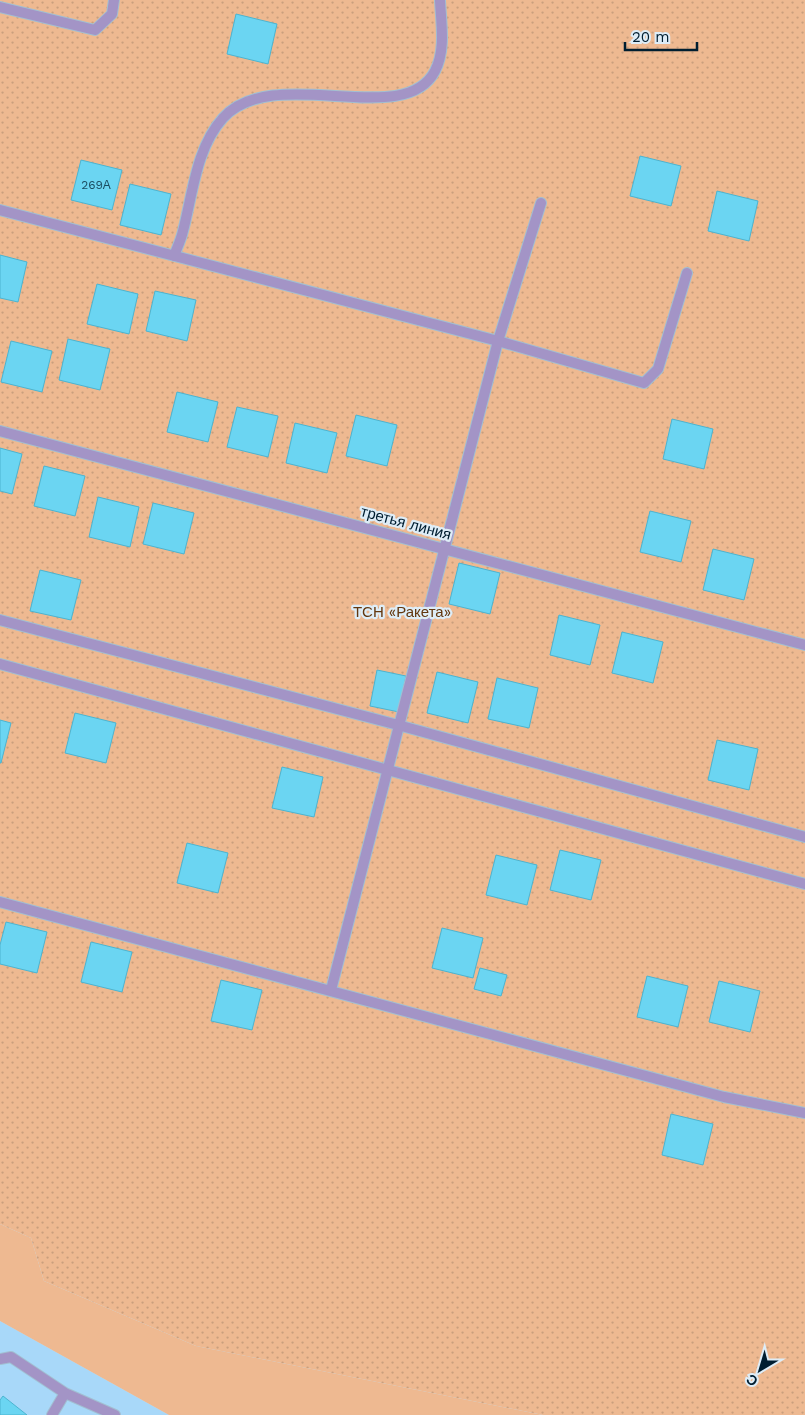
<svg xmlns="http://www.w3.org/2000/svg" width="805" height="1415" viewBox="0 0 805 1415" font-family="'Work Sans',sans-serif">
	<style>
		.built { fill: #a8d8f9 }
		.grass { fill: #eeb991 }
		.garden { fill: url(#garden-dots) }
		.building { fill: #6bd5f2; stroke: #4cb4d0 }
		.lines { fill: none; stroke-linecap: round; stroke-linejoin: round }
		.service-casing { stroke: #a2bfd2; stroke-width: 12 }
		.service { stroke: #a394c6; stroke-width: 10 }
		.labels { text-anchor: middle; stroke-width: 4.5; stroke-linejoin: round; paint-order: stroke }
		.number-label { font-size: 12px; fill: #1b4c60 }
		.street-label { font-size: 15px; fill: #001e30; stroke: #deedf7 }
		.park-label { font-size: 15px; fill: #63370e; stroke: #deedf7 }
	</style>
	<defs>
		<pattern id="garden-dots" width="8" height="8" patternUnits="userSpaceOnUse" patternTransform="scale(1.25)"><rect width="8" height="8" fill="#eeb991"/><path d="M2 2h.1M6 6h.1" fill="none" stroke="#ca9f7d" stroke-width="1.8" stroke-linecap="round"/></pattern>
	</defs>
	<rect width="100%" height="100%" fill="#c5e2f6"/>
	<path class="built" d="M0,1321l169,94h-169z"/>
	<path class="grass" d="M0,1224l31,14 13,43 152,65 347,69h-374l-169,-94z"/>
	<path class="garden" d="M0,0h805v1415h-262l-347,-69 -152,-65 -13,-43 -31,-14z"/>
	<path class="building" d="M236,14l41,10 -9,40 -41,-10z
		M640,156l41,10 -10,40 -41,-10z
		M81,160l41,10 -10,40 -41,-10z
		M130,184l41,10 -10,41 -41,-10z
		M717,191l41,10 -9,40 -41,-10z
		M0,255l27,7 -9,40 -18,-4z
		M97,284l41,10 -9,40 -42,-10z
		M155,291l41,9 -9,41 -41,-10z
		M68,339l42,10 -10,41 -41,-10z
		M11,341l41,10 -10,41 -41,-10z
		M177,392l41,10 -10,40 -41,-10z
		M237,407l41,9 -10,41 -41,-10z
		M356,415l41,10 -10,41 -41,-10z
		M672,419l41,10 -9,40 -41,-10z
		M295,423l42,10 -10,40 -41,-10z
		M0,448l22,6 -10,40 -12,-3z
		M44,466l41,10 -10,40 -41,-10z
		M98,497l41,10 -9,40 -41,-10z
		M153,503l41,10 -10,41 -41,-10z
		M650,511l41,10 -10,41 -41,-10z
		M713,549l41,10 -10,41 -41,-10z
		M459,563l41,10 -10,41 -41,-10z
		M40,570l41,10 -10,40 -41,-9z
		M559,615l41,10 -10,40 -40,-10z
		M622,632l41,10 -10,41 -41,-10z
		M377,670l29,6 -7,36 -29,-6z
		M437,672l41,10 -10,41 -41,-10z
		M497,678l41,10 -9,40 -41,-9z
		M75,713l41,10 -10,40 -41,-10z
		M0,720l11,3 -10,40h-1z
		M717,740l41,9 -9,41 -41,-10z
		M282,767l41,10 -9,40 -42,-9z
		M187,843l41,10 -10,40 -41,-10z
		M560,850l41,10 -10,40 -41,-10z
		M496,855l41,10 -10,40 -41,-10z
		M6,922l41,10 -10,41 -37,-9v-19z
		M442,928l41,10 -10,40 -41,-10z
		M91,942l41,10 -10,40 -41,-10z
		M480,968l27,7 -6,21 -27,-7z
		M647,976l41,10 -10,41 -41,-10z
		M221,980l41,10 -10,40 -41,-9z
		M719,981l41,10 -10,41 -41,-10z
		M671,1114l42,10 -10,41 -41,-10z
		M3,1396l24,19h-27v-15z"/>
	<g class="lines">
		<g class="service-casing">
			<path id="service" d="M0,7l95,23 17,-16 2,-14
				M0,210l498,131 146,42 14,-14 29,-96
				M174,256c3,-8 7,-16 9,-25 10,-38 13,-83 40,-113 51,-56 181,13 212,-47 11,-21 6,-48 5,-71
				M0,431l805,214
				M0,620l398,105 407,112
				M0,664l805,220
				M0,902l724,195 81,16
				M331,990l167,-649 43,-138
				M0,1359l11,-2 54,36 50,22
				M52,1415l13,-22"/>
		</g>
		<use href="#service" class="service"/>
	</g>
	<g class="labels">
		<g class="number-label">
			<text x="96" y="189">269А</text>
		</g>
		<g class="street-label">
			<text transform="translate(406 523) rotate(15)" y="5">третья линия</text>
		</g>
		<g class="park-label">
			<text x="402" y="617">ТСН «Ракета»</text>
		</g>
	</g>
	<g transform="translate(760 1370) rotate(218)" stroke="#deedf7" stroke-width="4" paint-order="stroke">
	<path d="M0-4L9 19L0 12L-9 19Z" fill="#001e30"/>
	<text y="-8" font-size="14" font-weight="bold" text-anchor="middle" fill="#001e30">С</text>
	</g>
	<path d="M625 42v8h72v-8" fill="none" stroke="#001e30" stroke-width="2.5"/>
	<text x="632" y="42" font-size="15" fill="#001e30" stroke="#deedf7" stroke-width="4" paint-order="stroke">20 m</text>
</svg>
